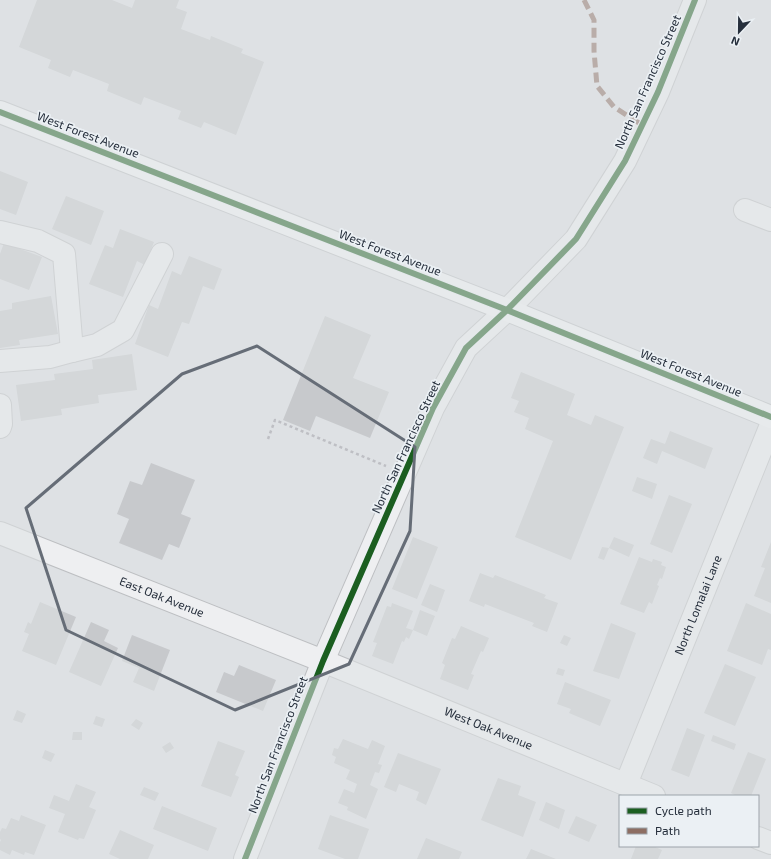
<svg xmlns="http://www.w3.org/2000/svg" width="771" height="859" viewBox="0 0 771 859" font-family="'Exo 2',sans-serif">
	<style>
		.building { fill: #c7c9cc }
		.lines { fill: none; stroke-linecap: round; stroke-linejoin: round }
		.minor-casing { stroke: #bdbfc2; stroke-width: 24 }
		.major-casing { stroke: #bbbec2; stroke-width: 24 }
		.path { stroke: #bebfc4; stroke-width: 2.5; stroke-dasharray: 3 3; stroke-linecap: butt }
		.minor { stroke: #eeeff1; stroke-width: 22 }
		.major { stroke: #f2f4f5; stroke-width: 22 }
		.quiet { stroke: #8d6e63; stroke-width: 5; stroke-dasharray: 10 5; stroke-linecap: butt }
		.cycleway-casing { stroke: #ebf0f4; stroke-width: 8 }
		.cycleway { stroke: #1b5e20; stroke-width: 6 }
		.marked { fill: none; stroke: #666d77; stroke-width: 3; stroke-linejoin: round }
		.labels { text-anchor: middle; stroke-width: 3.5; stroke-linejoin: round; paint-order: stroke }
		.street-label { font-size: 12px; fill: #262f3c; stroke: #ebf0f4 }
	</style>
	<rect width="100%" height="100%" fill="#dee1e4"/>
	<path class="building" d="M37,0h75l20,8 3,-8h44l-3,8 11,4 -6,17 29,11 1,-4 32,13 -2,4 23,9 -28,73 -32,-13 -3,6 -23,-9 3,-8 -37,-14 -3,8 -34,-14 2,-7 -36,-14 -3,7 -22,-9 3,-8 -32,-13z
		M0,171l28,11 -12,33 -16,-6z
		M66,196l38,15 -13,34 -39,-16z
		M120,229l34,13 -9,23 -8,-4 -14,36 -34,-13 16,-39 8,3z
		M4,243l38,14 -13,33 -29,-11v-25z
		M189,256l33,13 -8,21 -11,-4 -14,38 -7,-2 -14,35 -33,-13 14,-39 9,4 14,-38 9,4z
		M51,296l7,38 -39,6 1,5 -20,3v-37l12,-2v-6z
		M325,316l46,19 -18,43 36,14 -19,46 -54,-22 -6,15 -27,-11z
		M132,354l5,36 -39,5 1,8 -38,6 1,6 -41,6 -5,-36 39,-5 -1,-6 39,-5 -1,-9z
		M521,372l54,22 -8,21 24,10 4,-10 29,12 -53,133 -56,-23 38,-96 -28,-12 4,-11 -15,-6 5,-11 -8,-3z
		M670,431l43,17 -8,21 -43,-18 -5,13 -14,-6 8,-19 14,5z
		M151,463l44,17 -14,34 10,4 -12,30 -10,-4 -7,16 -43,-17 10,-24 -12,-5 13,-33 12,4z
		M637,477l20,7 -5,15 -20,-8z
		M669,495l23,9 -20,49 -22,-9z
		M413,537l25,10 -21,52 -25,-10z
		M614,537l20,8 -5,12 -20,-9z
		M771,542v61l-17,-7 11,-28 -4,-1z
		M602,547l7,1 -5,12 -6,-2z
		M639,557l13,5 1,-3 9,3 -1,3 5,2 -4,12 -2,-1 -3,7 2,1 -7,18 -3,-2 -5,11 -24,-9z
		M480,573l13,5 2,-3 51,20 -2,3 14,5 -11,29 -15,-6 2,-3 -49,-19 -1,3 -15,-6z
		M430,584l15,6 -8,22 -16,-7z
		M40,602l36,15 -20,48 -34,-14 7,-17 -5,-2 4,-10 3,2z
		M392,603l21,8 -7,17 7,2 -4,9 -3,-2 -2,5 -2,-1 -9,23 -21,-8 5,-13 -4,-1 14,-36 4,1z
		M746,603l25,11v36l-3,-1 -6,16 -35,-14z
		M420,610l15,6 -8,20 -14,-6z
		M91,622l18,8 -5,11 14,7 -17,38 -32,-14z
		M611,623l25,10 -17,46 -26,-8z
		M461,626l28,12 -6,14 -2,-1 -10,23 3,1 -6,15 -28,-11 5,-14 -3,-2 10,-25 3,1z
		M132,635l38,15 -16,41 -21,-9 6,-14 -17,-7z
		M564,635l7,3 -4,8 -7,-3z
		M725,664l31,13 -21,49 -31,-13z
		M239,665l37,15 -13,31 -47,-19 8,-20 10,4z
		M558,668l7,2 -2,6 -7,-2z
		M565,682l46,18 -11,26 -31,-13 2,-4 -14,-5z
		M17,710l9,4 -4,9 -9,-3z
		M96,716l9,3 -3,8 -9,-3z
		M136,719l7,4 -4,7 -8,-5z
		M687,728l18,7 -16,42 -18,-7z
		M73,732h9v8h-10z
		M713,735l23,9 -2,6 -23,-9z
		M343,739l25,10 4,-9 13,6 -7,18 4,1 -3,8 -4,-1 -5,13 8,4 -12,30 -19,-9 1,-3 -10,-4 6,-14 10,4 3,-9 -11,-5 4,-9 -16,-7 2,-6 -4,-2 2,-7 4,1z
		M218,741l27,10 -10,24 4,2 -8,20 -30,-11z
		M170,742l4,6 -8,5 -4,-6z
		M45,750l10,4 -4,8 -9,-4z
		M748,752l18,7 -15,37h-14l-6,-3z
		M398,753l43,16 -15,36 -10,-5 3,-8 -20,-8 -3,8 -12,-5z
		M498,778l23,8 -3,9 18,7 -13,35 -42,-17z
		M76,784l20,8 -7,15 7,3 -12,29 -5,-1 -1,2 -20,-8 7,-18 -16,-6 5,-13 15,6z
		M144,787l15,6 -4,8 -15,-6z
		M546,802l19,8 -6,19 -20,-9z
		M162,806l55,22 -9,23 -55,-22z
		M21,815l25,10 -12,30 -9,-3 -1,3 -12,-5 -2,5 -10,-5v-8l1,-2 -1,-1v-7l2,-4 4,1 5,-11 8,3z
		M330,815l39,14 -11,30h-13l-27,-10z
		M576,816l21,9 -8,17 -21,-9z
		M120,830l34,15 -6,14h-28l-11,-5z
		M426,838l36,14 -3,7h-42z
		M636,846h17l9,4 -4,9h-27z
		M531,849l25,10h-30z"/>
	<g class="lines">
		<g class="minor-casing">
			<g id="minor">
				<path d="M745,210l26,10"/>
				<path d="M0,232l38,9 26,13 8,97"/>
				<path d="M0,361l50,-4 22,-6 25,-6 26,-15 39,-76"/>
				<path d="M0,405l1,19 -1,3"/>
				<path id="s1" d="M0,533l323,128 331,135"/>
				<path id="s2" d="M626,784l145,-359"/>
				<path d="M758,838l13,5"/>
				<path d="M245,859l78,-198 110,-253 33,-60 41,-38 69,-71 49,-78 33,-69 37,-92"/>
			</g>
		</g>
		<g class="major-casing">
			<path id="major" d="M0,112l507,198 264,107"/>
		</g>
		<path class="path" d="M268,439l7,-19 111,46"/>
		<use href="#minor" class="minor"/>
		<use href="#major" class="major"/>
		<path class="quiet" d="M584,0l10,20v31l3,35 17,21 28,18"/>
		<g class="cycleway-casing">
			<path id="cycleway" d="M0,112l507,198 264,107
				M245,859l78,-198 110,-253 33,-60 41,-38 69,-71 49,-78 33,-69 37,-92"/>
		</g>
		<use href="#cycleway" class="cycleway"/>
	</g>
	<path d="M0 0H771V859H0ZM257,346l158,101 -5,84 -61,133 -114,46 -169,-80 -40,-122 156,-134z" fill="#dee1e4" fill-opacity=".55" fill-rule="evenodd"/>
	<path class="marked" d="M257,346l158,101 -5,84 -61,133 -114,46 -169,-80 -40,-122 156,-134z"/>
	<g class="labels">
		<g class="street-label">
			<text transform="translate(648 82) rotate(-66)" y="4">North San Francisco Street</text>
			<text transform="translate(88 135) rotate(21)" y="4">West Forest Avenue</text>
			<text transform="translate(390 253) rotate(21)" y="4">West Forest Avenue</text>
			<text transform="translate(691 373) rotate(22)" y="4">West Forest Avenue</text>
			<text transform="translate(406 447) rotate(-65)" y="4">North San Francisco Street</text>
			<text dy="4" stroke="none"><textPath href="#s1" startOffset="174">East Oak Avenue</textPath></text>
			<text dy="4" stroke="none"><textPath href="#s2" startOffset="193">North Lomalai Lane</textPath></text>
			<text dy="4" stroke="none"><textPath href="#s1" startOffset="526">West Oak Avenue</textPath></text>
			<text transform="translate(278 745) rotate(-69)" y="4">North San Francisco Street</text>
		</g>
	</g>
	<rect x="619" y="795" width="140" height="52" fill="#ebf0f4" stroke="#9ca3aa"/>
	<rect x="627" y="808" width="20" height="6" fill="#1b5e20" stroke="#9ca3aa"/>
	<text x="655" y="815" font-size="12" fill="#262f3c">Cycle path</text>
	<rect x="627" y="828" width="20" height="6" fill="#8d6e63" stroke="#9ca3aa"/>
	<text x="655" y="835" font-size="12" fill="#262f3c">Path</text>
	<g transform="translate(739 32) rotate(202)" stroke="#ebf0f4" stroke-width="3" paint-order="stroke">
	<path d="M0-3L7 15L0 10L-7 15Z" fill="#262f3c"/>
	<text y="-6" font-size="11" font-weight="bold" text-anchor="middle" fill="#262f3c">N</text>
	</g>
</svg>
